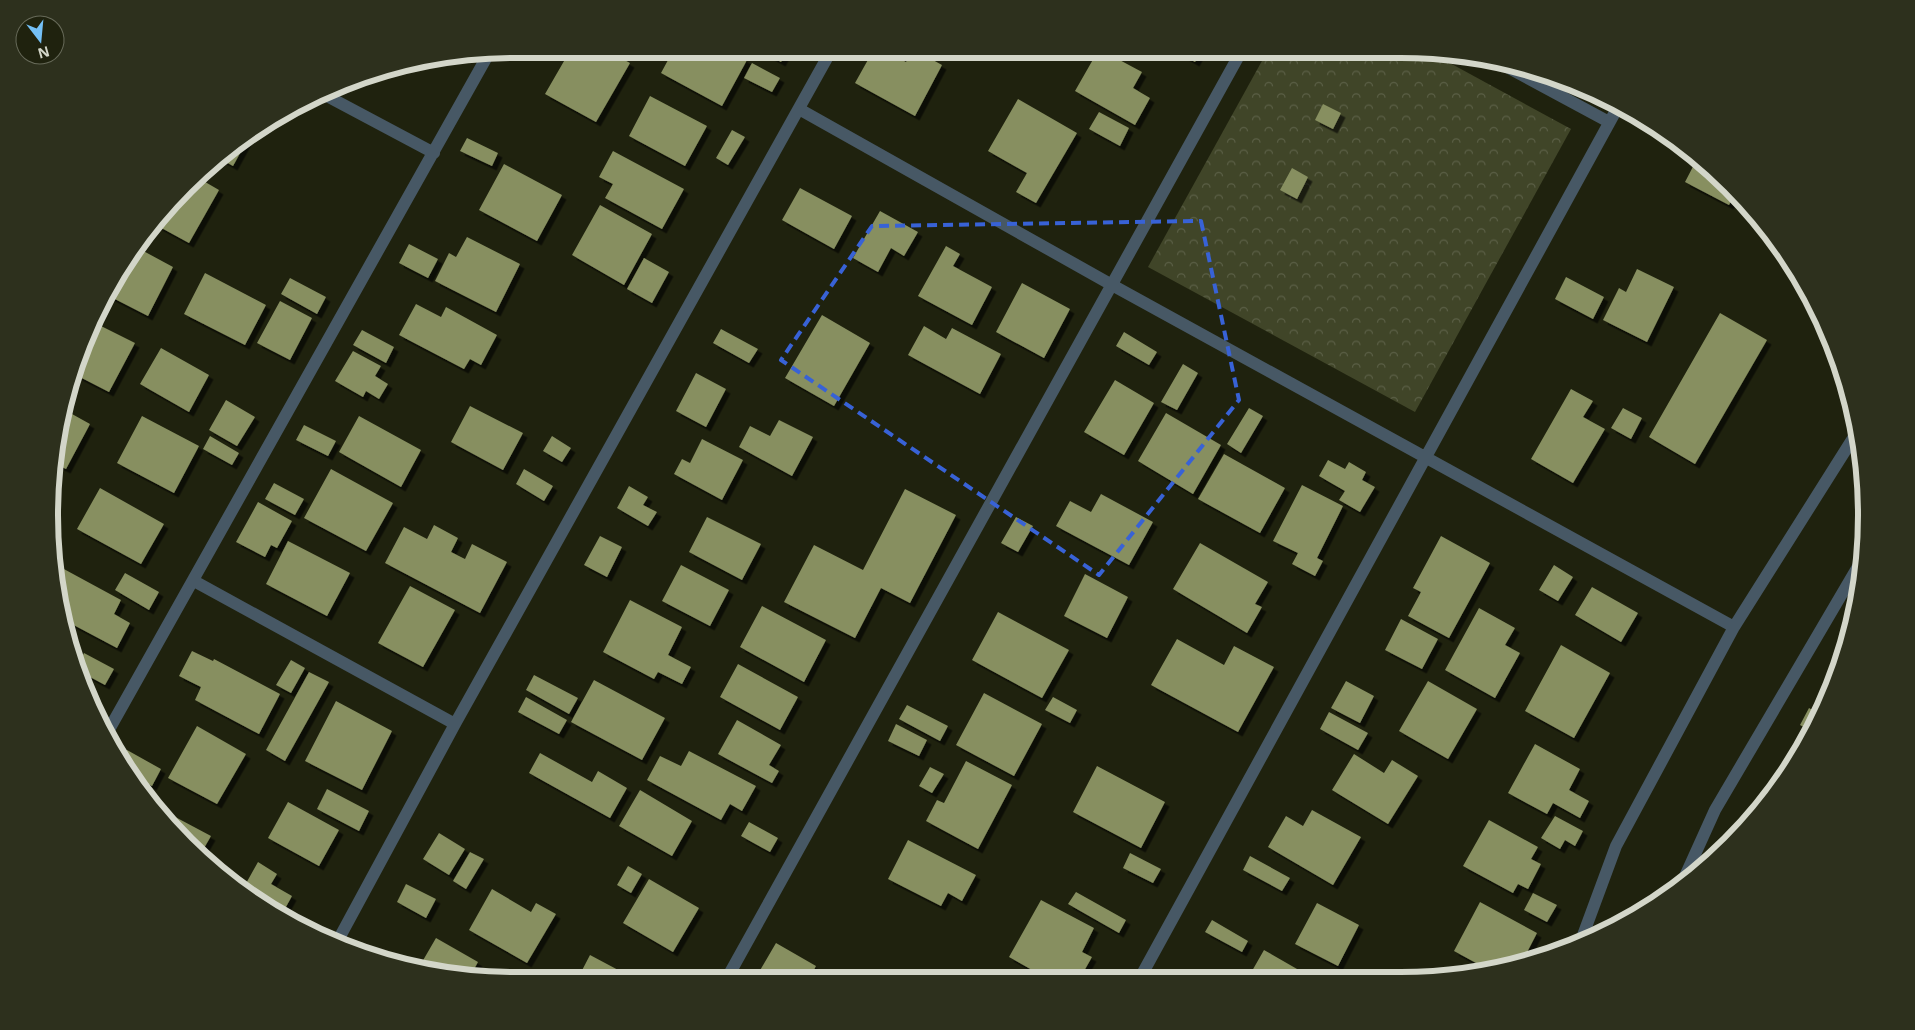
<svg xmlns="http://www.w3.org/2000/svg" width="1915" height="1030" viewBox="0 0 1915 1030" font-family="'Noto Sans',sans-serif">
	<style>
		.park { fill: url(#park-crowns) }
		.building { fill: #878f60; filter: url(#shadow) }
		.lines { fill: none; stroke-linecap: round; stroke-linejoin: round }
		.minor { stroke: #475865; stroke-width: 12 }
		.marked { fill: none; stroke: #3862d6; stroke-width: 4; stroke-dasharray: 10 6; stroke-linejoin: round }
		.rim { fill: none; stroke: #d3d6c9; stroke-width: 6 }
	</style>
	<defs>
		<pattern id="park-crowns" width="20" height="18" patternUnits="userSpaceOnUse" patternTransform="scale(1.25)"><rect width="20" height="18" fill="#404528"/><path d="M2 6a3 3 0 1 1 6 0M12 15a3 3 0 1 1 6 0" fill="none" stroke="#5b5f46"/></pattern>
		<filter id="shadow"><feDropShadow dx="4.5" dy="4.5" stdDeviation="0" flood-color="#0009"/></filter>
	</defs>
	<rect width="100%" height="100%" fill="#1f220e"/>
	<path class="park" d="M1268,50h158l145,79 -156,283 -267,-145z"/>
	<path class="building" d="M571,49h10l16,9 6,-9h2l25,14 -34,59 -51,-28z
		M624,49h18l-4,7z
		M674,49h52l21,11 -25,46 -61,-33z
		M758,49h30l-7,13z
		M874,49h7l25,13 7,-13 29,16 -27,51 -60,-33z
		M1099,49l43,23 -9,16 17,10 -15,27 -60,-34z
		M1172,49h30l-7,13z
		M752,63l28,15 -8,14 -28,-14z
		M650,96l57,30 -22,40 -56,-30z
		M1018,99l59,34 -41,70 -20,-11 11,-19 -39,-22z
		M1323,104l18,9 -8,16 -18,-9z
		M1099,112l30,16 -9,18 -31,-17z
		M732,130l13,7 -17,28 -12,-7z
		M250,135l-17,31 -14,-8 12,-13z
		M467,138l31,15 -6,13 -32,-15z
		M613,151l71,38 -22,40 -57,-31 8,-14 -14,-7z
		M1697,159l38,34 -6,12 -44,-23z
		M504,164l58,31 -25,46 -58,-31z
		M1292,168l16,9 -11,22 -17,-9z
		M200,179l19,11 -30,53 -33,-18z
		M800,188l52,28 -18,33 -52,-29z
		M600,205l52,29 -28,51 -52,-30z
		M880,211l38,21 -14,24 -13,-8 -13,24 -25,-14z
		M467,237l53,27 -24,48 -61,-31 14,-28 7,4z
		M409,244l29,15 -10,19 -29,-15z
		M946,246l14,8 -7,12 39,21 -20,38 -54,-29z
		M136,247l37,20 -25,49 -39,-20 18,-40z
		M644,258l25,14 -17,31 -25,-14z
		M1637,269l37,18 -27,55 -44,-22 16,-32 7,4z
		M205,273l61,32 -21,40 -61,-31z
		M1566,277l38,20 -11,22 -38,-20z
		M290,278l36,19 -9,17 -36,-20z
		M1022,283l48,26 -26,49 -48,-26z
		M280,301l32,17 -22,42 -33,-17z
		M416,304l25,13 5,-10 51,28 -16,30 -11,-6 -6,10 -65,-34z
		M1720,313l47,27 -72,124 -46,-27z
		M822,315l48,28 -36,63 -49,-28z
		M97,324l38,19 -26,49 -35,-18z
		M924,326l22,13 6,-11 49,26 -21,40 -72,-39z
		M721,329l37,20 -9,14 -36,-20z
		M362,330l32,17 -8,16 -33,-18z
		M1124,332l33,20 -8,13 -33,-19z
		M161,348l48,27 -20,37 -49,-28z
		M353,351l28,15 -6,10 13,8 -9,15 -13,-8 -3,6 -28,-16z
		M1183,364l15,9 -21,37 -16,-8z
		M696,373l30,16 -20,38 -30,-16z
		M1115,380l39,23 -30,52 -40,-23z
		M1571,389l22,12 -10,16 22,12 -32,54 -42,-24z
		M226,400l29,17 -18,29 -28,-16z
		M470,406l53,27 -20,37 -52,-28z
		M1249,408l14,8 -22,37 -14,-9z
		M1623,408l19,10 -11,21 -20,-11z
		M63,409l27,15 -24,45 -8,-4z
		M1166,413l55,32 -28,49 -55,-33z
		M142,416l57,30 -25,47 -57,-30z
		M359,416l62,34 -20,37 -62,-35z
		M779,420l34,17 -21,39 -53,-29 11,-21 20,10z
		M304,425l32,16 -8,15 -32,-16z
		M210,436l29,17 -7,12 -29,-16z
		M552,436l19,12 -9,14 -19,-11z
		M702,439l41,21 -21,40 -48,-26 8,-15 8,4z
		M1224,454l61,34 -25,45 -62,-34z
		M1328,460l17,9 4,-7 17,10 -4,8 13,7 -15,25 -21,-12 6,-9 -26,-15z
		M331,469l62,34 -27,48 -62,-33z
		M524,469l29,17 -9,15 -28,-17z
		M274,483l30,16 -9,16 -30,-16z
		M1302,485l41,21 -26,52 6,3 -8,15 -23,-12 6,-11 -25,-12z
		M629,486l19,11 -5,8 14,7 -9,14 -31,-18z
		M100,488l64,36 -23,40 -64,-35z
		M905,489l51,26 -46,88 -29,-15 -26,50 -71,-36 30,-57 49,25z
		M1101,494l52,28 -24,43 -73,-39 14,-25 21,11z
		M258,502l34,19 -15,27 -6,-3 -6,12 -29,-15z
		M707,517l54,27 -19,36 -53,-28z
		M1016,517l17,9 -15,26 -17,-9z
		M434,525l24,13 -7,14 14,7 7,-15 35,18 -27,51 -95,-50 19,-36 23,12z
		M600,536l22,11 -15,30 -23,-12z
		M1441,536l49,27 -41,75 -41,-22 13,-24 -8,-4z
		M288,541l62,32 -23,43 -61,-32z
		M1200,543l68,39 -13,22 7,3 -15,26 -74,-44z
		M681,565l48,25 -19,36 -48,-25z
		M1554,565l19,12 -15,24 -19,-11z
		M62,568l59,32 -7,14 16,9 -13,25 -49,-26 -11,-45z
		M125,573l34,19 -10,18 -34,-20z
		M1085,574l43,23 -21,41 -43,-22z
		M410,586l45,24 -32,57 -45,-24z
		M1592,587l46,26 -17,29 -46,-27z
		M630,600l52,27 -14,28 23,12 -9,17 -24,-12 -4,7 -51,-27z
		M762,606l64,34 -22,42 -64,-35z
		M1479,608l36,20 -10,17 15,8 -25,45 -50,-28z
		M998,612l71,38 -27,48 -70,-38z
		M1401,619l37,20 -16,30 -37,-19z
		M1177,639l47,26 10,-19 40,21 -36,65 -87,-47z
		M1561,645l49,28 -36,65 -49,-27z
		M192,651l21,10 1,-2 66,35 -21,40 -64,-34 6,-13 -22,-11z
		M84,653l30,16 -9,16 -26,-14 -1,-6z
		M291,660l14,8 -14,25 -15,-8z
		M738,664l60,33 -18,33 -60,-33z
		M309,672l20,10 -44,79 -19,-11z
		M534,675l44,23 -9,16 -43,-24z
		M594,680l71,38 -23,42 -71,-38z
		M1346,681l28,15 -14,27 -29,-15z
		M1428,681l49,28 -29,50 -49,-28z
		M984,693l58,31 -28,52 -58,-31z
		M526,697l41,23 -8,14 -41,-22z
		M1053,697l24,13 -7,13 -25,-13z
		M336,701l56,30 -30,59 -57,-29z
		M907,705l41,21 -8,15 -41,-22z
		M1809,708l12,7 -10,16 -11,-6z
		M1329,712l39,21 -10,17 -38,-21z
		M737,720l44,25 -12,20 10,6 -7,12 -54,-29z
		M896,724l31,16 -8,16 -31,-15z
		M197,726l49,28 -29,50 -49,-26z
		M1535,744l45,25 -11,21 20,11 -9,17 -27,-15 -6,11 -39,-21z
		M127,750l34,19 -9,17 -26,-14 -5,-11z
		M689,751l67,35 -14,25 -12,-7 -9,16 -74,-40 13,-24 21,10z
		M540,753l52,29 6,-11 29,17 -17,30 -81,-45z
		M1354,754l30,19 8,-13 26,16 -30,48 -56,-34z
		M966,761l46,24 -34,64 -52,-28 11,-21 7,3z
		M1097,766l68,36 -24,46 -68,-36z
		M930,767l14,7 -12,19 -13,-7z
		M327,789l42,22 -10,20 -42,-22z
		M640,790l52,31 -20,35 -53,-30z
		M288,802l51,28 -20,36 -51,-28z
		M1312,810l49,27 -28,48 -65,-38 18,-31 17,10z
		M164,811l47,25 -11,19 -15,-11 -23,-28z
		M1555,816l28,15 -8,15 -10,-6 -5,9 -19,-11z
		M1489,820l49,27 -7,12 10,5 -13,25 -10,-5 -5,9 -50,-27z
		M749,822l29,16 -8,14 -29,-16z
		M439,833l26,16 -16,26 -26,-16z
		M908,840l68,35 -14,26 -14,-8 -7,13 -53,-27z
		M470,852l14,7 -18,30 -13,-8z
		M1130,853l31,16 -8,14 -30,-15z
		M1250,856l40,22 -8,13 -39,-21z
		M258,862l19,12 -6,10 21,12 -10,18 -38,-27z
		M628,866l14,8 -11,19 -14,-8z
		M649,879l50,29 -26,44 -50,-29z
		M406,884l30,15 -10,19 -29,-16z
		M492,889l39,23 5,-9 20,11 -29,49 -58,-33z
		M1076,892l50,28 -7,13 -51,-29z
		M1533,893l24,12 -10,17 -23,-12z
		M1041,900l53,28 -12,24 10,5 -12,21 -8,-3 -2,3 -22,1 -39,-22z
		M1480,902l57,31 -14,27h1l-35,10 -35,-19z
		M1317,903l42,22 -21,41 -43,-22z
		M1212,920l36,21 -6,11 -37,-20z
		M436,938l42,24 -9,16 -51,-9z
		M776,943l40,23 -7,13h-54z
		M1264,950l40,23 -3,5h-53z
		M590,955l47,25h-60z"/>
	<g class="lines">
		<path class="minor" d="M1494,60l115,62
			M325,95l109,58
			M799,109l313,176 622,342
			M194,581l261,143
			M106,735l383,-682
			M1682,883l33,-73 148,-252
			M336,944l119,-220 377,-675
			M1579,946l37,-100 118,-219 123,-195
			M1140,978l479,-873
			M726,980l516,-930"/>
	</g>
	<path class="marked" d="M1201,221l38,179 -140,175 -318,-215 91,-134z"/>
	<path d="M0 0H1915V1030H0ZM515 58H1401A457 457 0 0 1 1858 515V515A457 457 0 0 1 1401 972H515A457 457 0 0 1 58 515V515A457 457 0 0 1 515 58Z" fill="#2d301d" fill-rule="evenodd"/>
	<path class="rim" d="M515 58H1401A457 457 0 0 1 1858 515V515A457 457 0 0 1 1401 972H515A457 457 0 0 1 58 515V515A457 457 0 0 1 515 58Z"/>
	<g transform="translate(40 40) rotate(164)"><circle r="24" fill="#1f220e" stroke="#676a59"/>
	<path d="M0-4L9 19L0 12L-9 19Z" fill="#74c0f6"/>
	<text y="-8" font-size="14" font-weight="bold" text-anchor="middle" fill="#d3d6c9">N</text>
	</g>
</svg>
